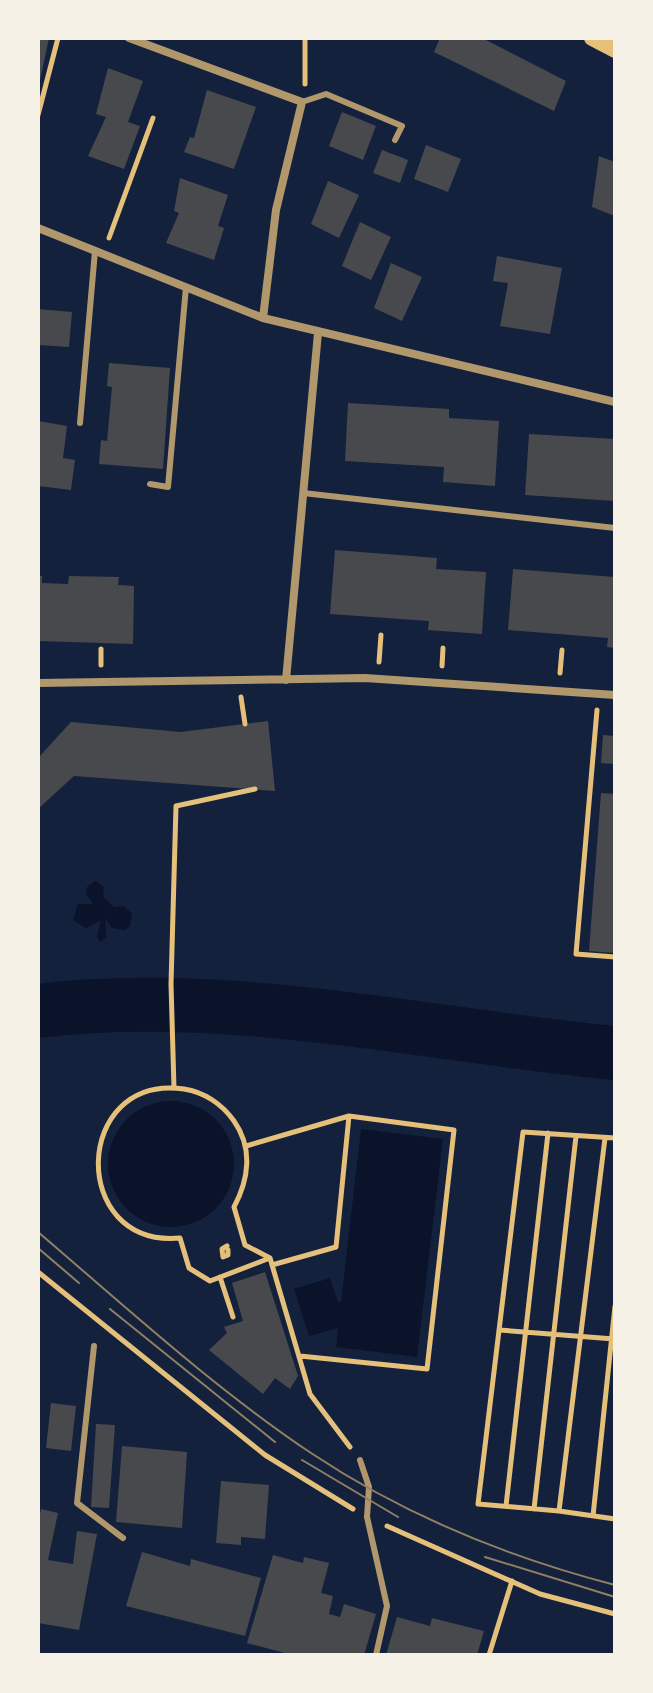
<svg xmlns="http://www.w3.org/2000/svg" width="653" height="1693" viewBox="0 0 653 1693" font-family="Lato,sans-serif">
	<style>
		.water { fill: #0b132b }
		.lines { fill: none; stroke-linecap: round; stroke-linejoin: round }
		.river { stroke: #0b132b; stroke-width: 54 }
		.building { fill: #48494c }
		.path { stroke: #e5c07b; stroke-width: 5 }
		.service { stroke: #b1986c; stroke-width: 6 }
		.minor { stroke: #b1986c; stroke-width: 8 }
		.secondary { stroke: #e5c07b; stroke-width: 16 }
		.tram { stroke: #918062; stroke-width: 2 }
	</style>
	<rect width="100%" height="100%" fill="#14213d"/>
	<path class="water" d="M95,881l9,6 -1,10 11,10 10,-1 8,8 -2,12 -5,4 -13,-2 -7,-10 1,20 -6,4 -3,-6 4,-16 -15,8 -13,-8 5,-16h15l-7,-10 1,-7z
		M108 1164a63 63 0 1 1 126 0a63 63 0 1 1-126 0Z
		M361,1129l82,10 -26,218 -81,-10 2,-19 -29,8 -15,-47 36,-11 8,24h3z"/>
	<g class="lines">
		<path class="river" d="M38,1011c193,-23 386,24 577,42"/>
	</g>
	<path class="building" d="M38,38h11l-10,47 -1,-1z
		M440,38h42l84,43 -12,30 -120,-59z
		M108,68l35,13 -15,41 12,4 -16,43 -36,-13 18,-39 -10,-3z
		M207,90l49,17 -22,62 -50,-17 6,-15 4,1z
		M342,112l34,14 -13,34 -34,-14z
		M426,145l35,14 -13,33 -34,-13z
		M382,150l26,10 -8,23 -27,-10z
		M599,156l16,6v54l-23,-9z
		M180,178l48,17 -10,31 6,2 -10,32 -48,-17 13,-30 -5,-2z
		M328,181l31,14 -20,43 -28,-14z
		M360,222l31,15 -20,43 -29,-14z
		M497,256l65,12 -12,66 -50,-8 8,-43 -15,-2z
		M391,263l31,14 -20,44 -28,-13z
		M38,309l34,3 -3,35 -31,-2z
		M109,363l61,5 -7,101 -64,-5 2,-24 6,1 5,-54 -5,-1z
		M348,403l101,6v9l50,3 -4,65 -52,-4 1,-15 -99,-6z
		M38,421l29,5 -4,32 12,2 -4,30 -33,-4z
		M529,434l86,5v62l-90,-6z
		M335,550l102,8 -1,11 50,3 -4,62 -54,-4 1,-9 -99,-7z
		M513,569l101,8 1,71 -8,-1 1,-9 -100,-8z
		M38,576h4v7l26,1 1,-8 50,1 -1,8 16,1 -1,58 -95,-3z
		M268,721l7,70 -201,-15 -36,33v-51l33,-36 110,10z
		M603,735l12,1v28l-14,-1z
		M601,793l14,1v159l-26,-2z
		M265,1272l33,104 -8,13 -15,-11 -12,16 -54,-44 18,-17 -3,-6 19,-6 -11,-38z
		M51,1403l25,3 -5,45 -25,-3z
		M96,1424l19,1 -6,83 -18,-1z
		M122,1446l65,6 -5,76 -66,-6z
		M221,1481l48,4 -4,54 -24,-2v8l-25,-2z
		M41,1509l17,4 -10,47 25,4 4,-33 20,3 -18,96 -41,-7v-99z
		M142,1552l48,14 1,-7 70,19 -16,58 -119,-30z
		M273,1555l30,8 1,-6 25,6 -8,30 12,3 -4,18 11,3 4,-13 32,10 -12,41h-72l-45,-12z
		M397,1617l33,9 2,-8 52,13 -7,24h-91z"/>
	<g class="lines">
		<path class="path" d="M305,38v46
			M38,115l20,-77
			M109,238l44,-120
			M101,649v16
			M379,662l2,-27
			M442,666l1,-18
			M560,673l2,-23
			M241,697l4,27
			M597,710l-21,244 39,3
			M174,1088l-3,-104 5,-178 79,-17
			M605,1138l-46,373 56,8
			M246,1146l103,-30 105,14 -27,239 -127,-13
			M227,1246l-5,3 1,8 5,-2v-5
			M270,1258l-60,23 -21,-13 -9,-30c-112,10 -107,-165 4,-149 20,3 38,15 50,32 19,27 15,58 0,86l11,38 25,13 40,136 40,53
			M272,1265l64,-18 13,-131
			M38,1272l227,183 88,54
			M220,1277l13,40
			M499,1330l115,9
			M506,1506l42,-373
			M534,1509l42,-373
			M559,1511l-81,-7 45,-372 92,6
			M593,1516l22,-210
			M387,1526l153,68 75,20
			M489,1655l23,-74"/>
		<path class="service" d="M302,102l24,-8 76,32 -7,14
			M80,423l15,-172
			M150,484l18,3 18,-200
			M303,493l312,35
			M94,1346l-17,157 46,35
			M360,1460l9,27 -2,30 20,89 -11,49"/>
		<path class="minor" d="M129,38l173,64 -26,108 -13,108
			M38,228l225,90 352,84
			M286,680l32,-347
			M38,683l327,-5 250,17"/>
		<path class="secondary" d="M592,38l23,12"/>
		<path class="tram" d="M38,1232c89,76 176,156 273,221 93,62 196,104 304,132
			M38,1248l41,35
			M110,1309l165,133
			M302,1460l96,57
			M485,1557l130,40"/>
	</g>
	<rect width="653" height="1693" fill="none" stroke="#f6f1e7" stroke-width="80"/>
</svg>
